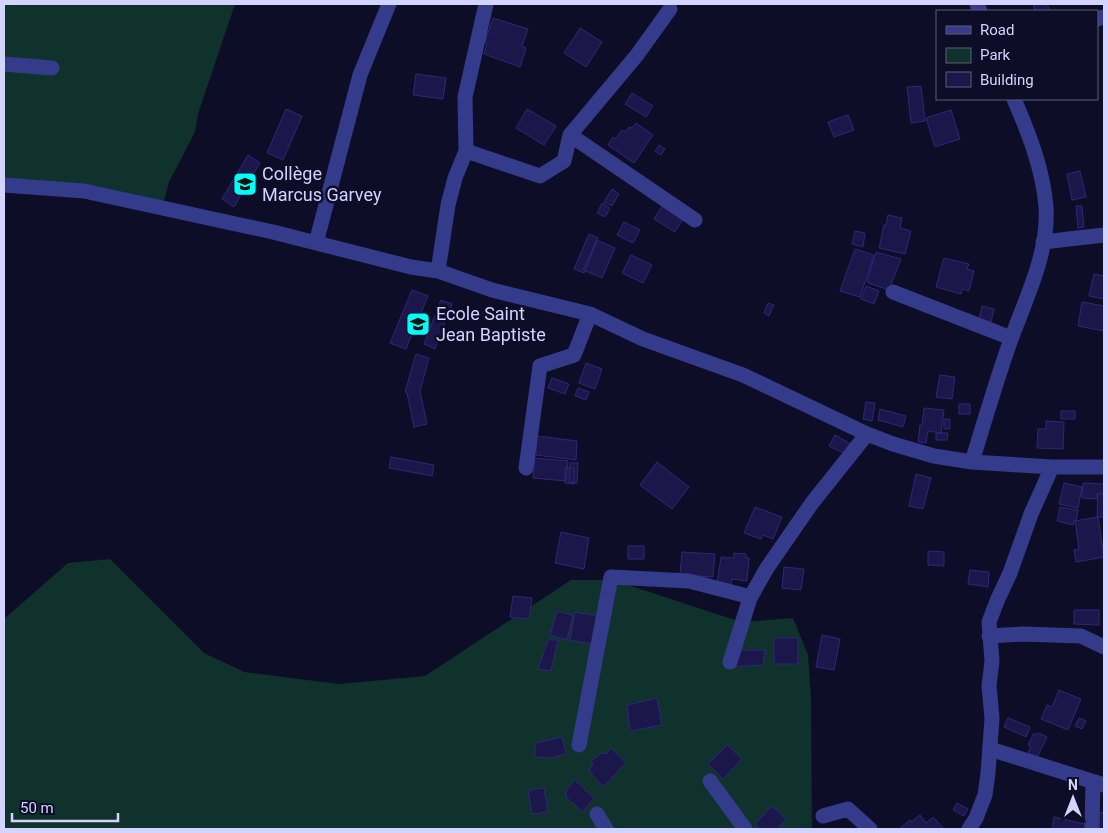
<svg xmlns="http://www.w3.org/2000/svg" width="1108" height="833" viewBox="0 0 1108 833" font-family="Roboto,sans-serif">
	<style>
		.green { fill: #0f322c }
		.building { fill: #1c174a; stroke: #2e2778 }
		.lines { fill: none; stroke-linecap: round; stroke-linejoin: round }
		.minor { stroke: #343b8a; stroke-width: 15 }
		.labels { text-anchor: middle; stroke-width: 5; stroke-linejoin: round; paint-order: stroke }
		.poi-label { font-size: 18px; fill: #d3d3ff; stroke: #0e0d27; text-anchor: start }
	</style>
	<rect width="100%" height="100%" fill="#0e0d27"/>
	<path class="green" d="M4,4h231l-37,110 -3,18 -26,50 -7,26 -158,-23z
		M110,559l94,94 40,19 95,12 86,-8 146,-96h42l128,42 52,-4 15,37 3,43 1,131h-808v-210l64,-56z"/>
	<path class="building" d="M1033,4h14l3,7h-15z
		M493,18l35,11 -6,17 4,2 -6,19 -36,-13 3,-11 -2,-1z
		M580,28l22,14 -16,25 -22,-14z
		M416,74l30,4 -3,21 -30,-4z
		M921,86l4,35 -14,2 -4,-36z
		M632,93l21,13 -7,11 -21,-13z
		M286,109l16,7 -19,44 -16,-7z
		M527,109l29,17 -12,19 -28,-17z
		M951,110l9,29 -25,8 -9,-29z
		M848,115l6,15 -20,7 -6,-15z
		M636,123l17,12 -19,28 -26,-18 5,-8 2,2 7,-9 3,2 4,-5 3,1z
		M659,145l6,4 -4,6 -6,-4z
		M248,155l12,8 -26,44 -12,-8z
		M1080,171l6,26 -14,3 -5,-26z
		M612,189l7,5 -7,12 -8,-4z
		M602,203l8,5 -5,9 -8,-4z
		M662,206l21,13 -8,13 -21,-13z
		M1076,206h6l2,21 -6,1z
		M888,215l14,3 -2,10 11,3 -6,23 -26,-6 5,-23h2z
		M624,222l16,8 -7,13 -16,-8z
		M855,231l10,2 -2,14 -11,-3z
		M589,234l9,4 -14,35 -10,-4z
		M597,240l18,8 -13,30 -19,-8z
		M855,249l19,6 -14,42 -20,-6z
		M876,252l25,7 -12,31 -21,-7v-2h-1z
		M631,255l21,10 -9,18 -21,-10z
		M944,258l25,6 -2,5 7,2 -5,20 -7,-2 -1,5 -25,-7z
		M1094,274l10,2v23l-15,-3z
		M866,286l13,5 -5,13 -13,-5z
		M412,290l16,6 -22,53 -16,-6z
		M441,300l11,4 -17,45 -11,-5z
		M1082,302l22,4v25l-26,-5z
		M768,303l6,2 -5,11 -5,-3z
		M982,306l12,3 -3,13 -12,-3z
		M416,354l13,4 -9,33 7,33 -13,3 -7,-34 -2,-1z
		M586,363l16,6 -7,20 -16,-6z
		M940,375l15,2 -3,22 -16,-2z
		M552,378l17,6 -4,10 -17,-6z
		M578,388l11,4 -3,8 -11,-4z
		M866,402l9,1 -3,18 -9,-2z
		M959,404h11v10h-11z
		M924,408l20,2 -3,23 -13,-2 -2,12 -8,-1 2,-17h2z
		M880,409l26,7 -3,11 -25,-7z
		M1061,411h14v8h-14z
		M944,419h6v10h-6z
		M1046,421l18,1 -1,27 -26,-1 1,-19h8z
		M936,433h12l-1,7h-11z
		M835,435l16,9 -6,10 -16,-8z
		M537,436l40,5 -1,19 -40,-5z
		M391,457l43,8 -2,11 -43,-8z
		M535,458l33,3 -2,20 -33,-3z
		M657,462l32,25 -17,22 -32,-24z
		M570,463h8l-1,20 -8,-1z
		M565,467l9,1v16l-9,-1z
		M916,474l15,4 -8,31 -14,-3z
		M1064,483l18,4 -4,21 -19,-4z
		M1083,483l21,1v9h-7v6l-15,-1z
		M1098,494h6v23h-7z
		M755,507l27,10 -9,22 -10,-4 -2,4 -17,-6z
		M1060,507l18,3 -2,11 -2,-1 -1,5 -16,-4z
		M1098,517l6,40 -28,5 -2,-12 5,-1 -4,-28z
		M561,532l28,6 -5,31 -29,-6z
		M628,546h16v13h-16z
		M928,551l16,1v14l-16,-1z
		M682,552l33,2 -2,23 -33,-2z
		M734,553l12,1v4h3l-2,23 -15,-2 -1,6 -14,-2 4,-26 13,1z
		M784,567l20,2 -3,21 -19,-2z
		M970,570l19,2 -1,15 -20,-3z
		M513,596l19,2 -3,21 -19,-2z
		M1074,610h25v15l-25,-1z
		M557,611l16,4 -6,25 -17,-5z
		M575,612l22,4 -5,28 -22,-4z
		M822,635l18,4 -6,31 -18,-3z
		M774,638h24v26h-24z
		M548,640h10l-7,31 -13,-2z
		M734,650h31l-2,15 -31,2z
		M1059,690l22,9 -13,31 -27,-11 6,-14 5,2z
		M657,698l5,27 -32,6 -3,-26z
		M1008,718l22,9 -4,10 -22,-10z
		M1079,718l7,3 -4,8 -7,-3z
		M1034,733l3,2 1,-2 9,4 -12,25 -9,-4 5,-12 -3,-1z
		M562,737l4,17 -16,4 -15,-1v-14z
		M727,745l15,14 -19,20 -15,-15z
		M611,748l15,15 -23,24 -14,-16 4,-7 -3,-2 11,-9 5,1z
		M575,780l19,18 -11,14 -17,-15v-7z
		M544,788l4,24 -16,2 -4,-24z
		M957,803l11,6 -4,7 -11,-6z
		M772,806l14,13 -9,10h-17l-5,-5z
		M1099,812l5,1v16h-8z
		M920,815l6,8 7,-6 11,12h-45l11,-9 1,2z
		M1054,817l31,7 -1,5h-32z"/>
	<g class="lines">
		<path class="minor" d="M977,4l3,7
			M1097,19l7,-2
			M4,64l48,4
			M570,135l125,85
			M466,151l74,25 24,-15 6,-26 67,-80 33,-46
			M4,185l80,6 189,41 138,35 27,4 54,19 98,24 53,25 100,36 124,59 26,10 41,12 38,6 80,5h52
			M1043,242l61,-7
			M316,243l44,-168 29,-71
			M438,271l10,-66 7,-27 11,-27 -1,-54 21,-93
			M893,292l118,46
			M972,462c12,-40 24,-80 38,-120 15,-42 39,-88 36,-135 -3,-38 -17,-73 -32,-108
			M526,468l14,-102 34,-11 16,-41
			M989,636l34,-2 58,2 23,11
			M730,662l20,-64 17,-30 45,-65 55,-69
			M579,745l32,-168 78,4 62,16
			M990,749l114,36
			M710,781l35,48
			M597,814l9,15
			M823,816l25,-7 22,20
			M969,829l7,-11 9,-23 3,-22 4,-55 -3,-32 3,-25 -3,-39 8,-21 13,-28 21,-59 21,-47
			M1092,829l1,-47"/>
	</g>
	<defs>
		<g id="school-square" transform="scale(1.25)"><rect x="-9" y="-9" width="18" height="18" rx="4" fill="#00fefa" stroke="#0e0d27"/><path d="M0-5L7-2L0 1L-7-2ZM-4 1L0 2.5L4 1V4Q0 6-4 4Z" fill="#111"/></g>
	</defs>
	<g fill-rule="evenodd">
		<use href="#school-square" x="245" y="184"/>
		<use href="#school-square" x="418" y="324"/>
	</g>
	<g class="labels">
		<g class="poi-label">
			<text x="262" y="180">Collège<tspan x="262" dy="21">Marcus Garvey</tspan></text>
			<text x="436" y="320">Ecole Saint<tspan x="436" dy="21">Jean Baptiste</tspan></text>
		</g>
	</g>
	<rect width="1108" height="833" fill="none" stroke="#d3d3ff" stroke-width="10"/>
	<rect x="936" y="10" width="162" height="90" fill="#0e0d27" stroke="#5d5c7d"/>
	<rect x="946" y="26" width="25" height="8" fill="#343b8a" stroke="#5d5c7d"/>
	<text x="980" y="35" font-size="15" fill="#d3d3ff">Road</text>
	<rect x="946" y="48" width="25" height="15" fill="#0f322c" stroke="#5d5c7d"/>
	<text x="980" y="60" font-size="15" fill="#d3d3ff">Park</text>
	<rect x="946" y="72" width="25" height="15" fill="#1c174a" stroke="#5d5c7d"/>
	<text x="980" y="85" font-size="15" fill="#d3d3ff">Building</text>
	<g transform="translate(1073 798)" stroke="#0e0d27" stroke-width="4" paint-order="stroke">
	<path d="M0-4L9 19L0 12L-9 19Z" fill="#d3d3ff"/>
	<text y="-8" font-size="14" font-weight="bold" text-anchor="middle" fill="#d3d3ff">N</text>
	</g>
	<path d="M12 813v8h106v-8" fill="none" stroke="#d3d3ff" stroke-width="2.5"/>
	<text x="20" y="813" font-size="15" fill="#d3d3ff" stroke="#0e0d27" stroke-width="4" paint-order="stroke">50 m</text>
</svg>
